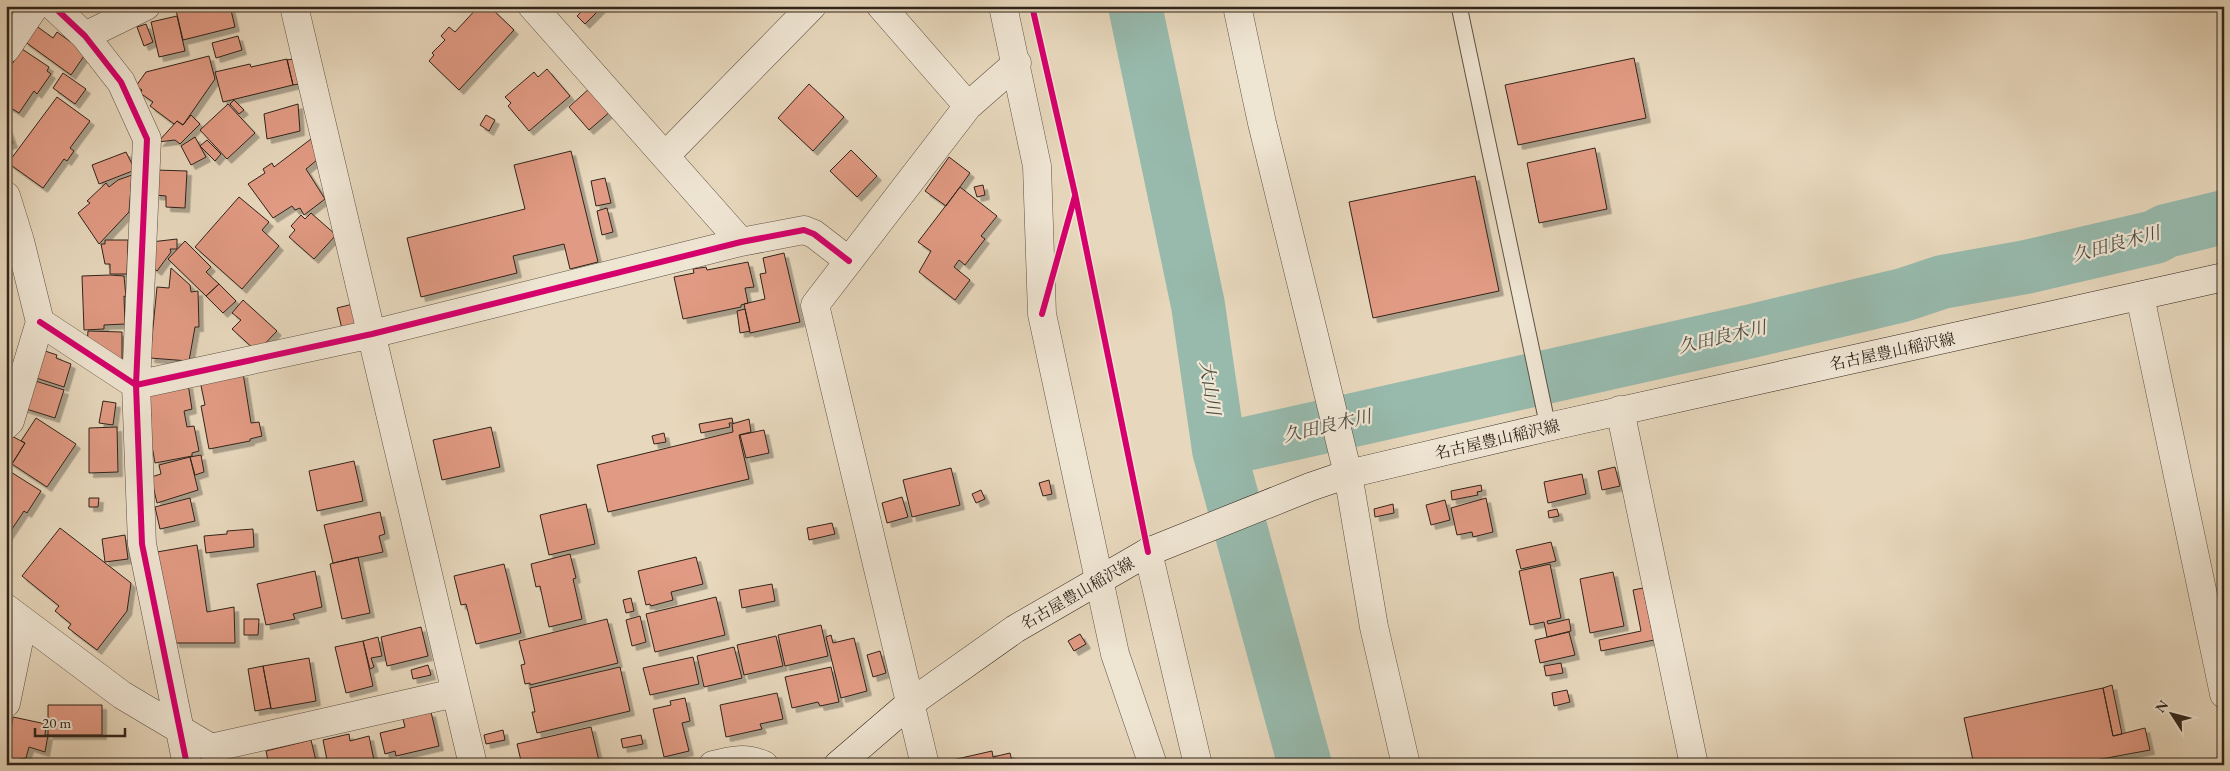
<svg xmlns="http://www.w3.org/2000/svg" width="2230" height="771" viewBox="0 0 2230 771" font-family="'EB Garamond','Noto Serif JP',serif">
	<style>
		.lines { fill: none; stroke-linecap: round; stroke-linejoin: round }
		.river { stroke: #97baad; stroke-width: 54 }
		.building { fill: #e19a83; stroke: #30241b; filter: url(#shadow) }
		.service-casing { stroke: #5e5143; stroke-width: 17 }
		.minor-casing { stroke: #5e5143; stroke-width: 29 }
		.secondary-casing { stroke: #30241b; stroke-width: 29 }
		.service { stroke: #efe5d3; stroke-width: 15 }
		.minor { stroke: #efe5d3; stroke-width: 28 }
		.secondary { stroke: #efe5d3; stroke-width: 28 }
		.cycleway-casing { stroke: #efe5d3; stroke-width: 9 }
		.cycleway { stroke: #d6006c; stroke-width: 6 }
		.labels { text-anchor: middle; stroke-width: 4.5; stroke-linejoin: round; paint-order: stroke }
		.street-label { font-size: 16px; fill: #30241b; stroke: #efe5d3 }
		.water-label { font-size: 18px; font-style: italic; fill: #4a4a40; stroke: #efe5d3 }
	</style>
	<defs>
		<filter id="shadow"><feDropShadow dx="4.5" dy="4.5" stdDeviation="0" flood-color="#0004"/></filter>
	</defs>
	<rect width="100%" height="100%" fill="#e7d7bc"/>
	<filter id="stains"><feTurbulence type="fractalNoise" baseFrequency=".004" numOctaves="4"/><feColorMatrix values="0 0 0 0 .2 0 0 0 0 .09 0 0 0 0 .02 0 0 0 .5 -.17"/></filter>
	<radialGradient id="worn" r=".72"><stop offset=".6" stop-color="#630" stop-opacity="0"/><stop offset="1" stop-color="#630" stop-opacity=".3"/></radialGradient>
	<g class="lines">
		<path class="river" d="M1135,6l63,299 21,145 86,315
			M1219,450l533,-119 151,-36 39,-13 84,-15 129,-30 11,-6 58,-14"/>
	</g>
	<path class="building" d="M6,6h11l-2,3 2,3 -10,8z
		M175,6h55l5,21 -52,13z
		M479,6h10l25,24 -55,60 -30,-29 5,-6 -2,-2 13,-13 -4,-4 8,-9 6,5z
		M587,6l14,2 -16,16 -8,-8z
		M177,16l8,35 -26,6 -8,-35z
		M146,24l7,18 -9,4 -7,-19z
		M35,25l18,13 4,-6 29,21 -15,22 -47,-34z
		M238,36l4,14 -26,8 -4,-15z
		M22,49l27,18 -2,4 4,3 -14,20 -3,-3 -15,22 -13,-8v-32z
		M209,56l6,23 -32,46 -6,-4 -3,3 -24,-18 3,-4 -13,-9 2,-3 -6,-4 10,-14z
		M1634,58l12,60 -128,27 -13,-60z
		M287,59l6,26 -70,17 -8,-30 35,-8 1,3z
		M293,59l6,25 -6,1 -6,-25z
		M547,69l23,27 -41,35 -21,-25 3,-3 -6,-6 29,-25 4,5z
		M63,73l23,16 -11,15 -22,-16z
		M809,84l35,33 -31,34 -35,-33z
		M591,87l20,24 -22,19 -20,-23z
		M57,97l33,24 -20,27 4,3 -7,10 -3,-2 -21,29 -35,-25z
		M234,100l10,10 -5,4 -9,-10z
		M228,104l27,29 -28,26 -27,-29z
		M298,104l2,27 -33,8 -3,-25z
		M191,115l9,9 -20,20 -5,-4 -17,2 19,-21 6,4z
		M486,115l9,5 -6,11 -9,-6z
		M6,124l7,19 -7,3z
		M195,137l11,20 -15,8 -10,-19z
		M311,139l6,21 -11,9 19,30 -21,16 -4,-7 -5,2 -3,-4 -19,12 -25,-34 17,-11 -2,-4 9,-6 2,4z
		M207,140l14,14 -6,7 -15,-15z
		M1595,148l12,61 -68,14 -12,-60z
		M851,150l26,26 -20,21 -27,-26z
		M571,151l27,111 -28,7 -6,-25 -51,12 4,17 -96,24 -14,-59 118,-29 -11,-44z
		M126,152l9,18 -36,14 -7,-19z
		M949,157l21,16 -24,33 -21,-15z
		M156,170l31,1 -2,37 -19,-1v-11l-11,-1z
		M132,175l-3,37 -30,32 -21,-31 12,-10 -3,-2 19,-18 3,4 9,-7z
		M1475,176l24,115 -126,27 -24,-116z
		M605,178l6,25 -15,3 -5,-25z
		M983,185l2,10 -8,2 -3,-10z
		M960,187l37,29 -16,20 4,3 -20,26 -6,-5 -5,7 16,13 -15,20 -36,-28 12,-21 -13,-9z
		M239,197l30,25 -7,8 17,16 -37,43 -47,-42z
		M607,208l6,24 -11,3 -5,-24z
		M311,213l25,22 -22,24 -25,-22 6,-7 -4,-4 10,-11 4,4z
		M177,239v10h-7l1,3 -14,19 -5,-4 -1,-25z
		M105,240h23l-1,34h-17v-10h-5l-4,-20h4z
		M185,241l26,26 -5,5 13,12 -13,12 -38,-37z
		M784,253l16,69 -50,11 -6,-29 21,-5 -5,-25 6,-1 -3,-15z
		M748,262l6,25 -9,1 3,15 -7,2v2l-58,12 -9,-42 20,-4 -1,-4 13,-2 1,3z
		M171,268l19,17 1,7 7,-1 1,36h-4l-6,34 -39,-3 7,-71 12,1z
		M110,275l14,1 2,21 -2,-1 1,28 -21,1v4l-20,1 -2,-54z
		M219,284l17,17 -13,12 -17,-17z
		M243,300l34,31 -20,21 -25,-23 9,-9 -9,-7z
		M353,304l5,21 -16,4 -5,-21z
		M745,309l5,22 -10,2 -3,-22z
		M88,331l34,1v30l-35,-16z
		M36,348l21,7 -1,3 15,6 -7,23 -37,-12z
		M243,373l8,50 8,-1 3,14 -12,3v2l-41,8 -8,-43 4,-1 -5,-24z
		M29,379l35,11 -9,28 -35,-11z
		M188,384l4,25 -8,2 3,16 7,-1 5,25 -7,2v3l-37,7 -8,-46 4,-1 -4,-24z
		M103,401l13,2 -3,22 -14,-2z
		M36,418l40,26 -29,43 -35,-23 13,-21 -4,-2z
		M732,418l1,5h-4l1,4 -29,6 -2,-9z
		M749,419l2,13 -12,3 10,44 -141,33 -11,-47 136,-33 -1,-8z
		M117,427l1,45 -29,1v-45z
		M491,427l9,40 -58,13 -9,-40z
		M764,430l5,23 -23,5 -6,-23z
		M6,433l19,10 -13,21 -6,-4z
		M664,433l2,9 -12,2 -2,-8z
		M201,455l3,17 -9,3 -5,-18z
		M190,457l8,33 -41,13 -6,-26 10,-3 -2,-9z
		M354,461l9,40 -46,10 -8,-40z
		M1615,467l5,19 -18,4 -4,-19z
		M951,468l9,37 -48,12 -9,-37z
		M6,469l35,22 -14,22 -3,-2 -18,27z
		M1582,474l4,20 -38,9 -4,-21z
		M1049,480l3,14 -9,2 -4,-13z
		M1481,485l1,6 -5,1 1,3 -26,5 -1,-9z
		M981,490l4,9 -9,4 -4,-9z
		M902,497l6,20 -21,6 -5,-20z
		M89,498h10l-1,9h-9z
		M190,498l5,23 -35,8 -5,-22z
		M1486,498l7,34 -20,5 -1,-5 -15,3 -6,-27z
		M1445,500l5,20 -19,5 -5,-20z
		M586,504l9,40 -46,11 -9,-40z
		M1393,504l1,9 -19,4 -1,-8z
		M1557,509l2,7 -10,2 -1,-7z
		M380,512l5,22 -6,2 4,16 -50,11 -9,-38z
		M832,523l3,11 -26,6 -2,-12z
		M60,528l71,55 -4,28 -30,39 -29,-22 3,-4 -16,-13 4,-5 -37,-30z
		M253,529l1,18 -48,6 -2,-17 23,-2v-3z
		M125,535l3,24 -23,3 -3,-23z
		M1551,542l5,19 -35,8 -5,-19z
		M197,545l10,67 27,-5 1,36h-60l-18,-91z
		M570,554l6,24 -3,1 9,40 -33,8 -9,-41 -4,1 -5,-23z
		M358,557l12,56 -28,6 -12,-55z
		M696,557l7,27 -32,8 2,8 -22,6 -1,-2 -4,1 -8,-34z
		M504,564l17,69 -45,11 -10,-40 -5,1 -7,-29z
		M1550,564l11,54 -14,3 1,3 21,-5 2,12 -24,6 -3,-15 -14,3 -11,-54z
		M315,571l7,36 -29,7 2,5 -29,6 -9,-41z
		M1613,572l11,54 -34,7 -10,-54z
		M772,584l3,17 -33,7 -3,-18z
		M1643,588l11,52 -53,11 -2,-11 42,-9 -8,-41z
		M716,597l9,38 -70,17 -9,-38z
		M631,598l3,13 -8,2 -3,-13z
		M640,616l6,26 -14,4 -6,-26z
		M244,619h15l-1,16h-14z
		M607,619l11,44 -88,22v-2l-5,1 -4,-19 4,-1 -6,-23z
		M821,625l7,31 -43,10 -7,-31z
		M421,627l7,29 -41,10 -6,-29z
		M1569,632l6,23 -35,8 -5,-23z
		M1080,634l6,10 -12,7 -6,-10z
		M831,635l2,8 21,-5 13,53 -26,7 -15,-61z
		M776,636l7,30 -39,9 -7,-30z
		M378,637l4,19 -11,2 3,9 -4,2 -7,-28z
		M363,641l10,45 -27,7 -11,-46z
		M734,647l8,31 -38,9 -7,-31z
		M880,651l6,22 -13,4 -6,-22z
		M693,657l6,27 -49,11 -7,-27z
		M309,658l7,43 -45,8 -8,-43z
		M1561,663l2,10 -17,3 -2,-10z
		M428,665l3,10 -18,4 -2,-9z
		M263,666l8,42 -16,3 -7,-42z
		M620,667l10,44 -93,22 -5,-21h3l-5,-24z
		M831,667l8,35 -19,4 -2,-4 -26,6 -7,-31z
		M2112,685l10,49 -9,2 -10,-48z
		M2103,688l10,48 32,-8 5,22 -81,15h-95l-10,-47z
		M1567,690l3,12 -16,4 -2,-13z
		M777,693l6,26 -23,5 2,5 -36,8 -6,-32z
		M685,698l5,23 -8,2 7,28 -25,6 -11,-48 18,-4 -1,-4z
		M48,705h54v30h-54z
		M431,712l8,34 -43,10 -1,-5 -10,3 -5,-21 25,-6 -2,-8z
		M13,717l33,7 -1,11h3l-3,17 -16,-5 -3,11 -20,4z
		M591,727l9,38h-78l-5,-21z
		M503,730l2,10 -19,4 -2,-9z
		M349,734l1,7 19,-5 6,29h-47l-5,-25z
		M641,735l2,9 -20,4 -2,-9z
		M311,740l6,25h-48l-3,-14z
		M992,751l1,6 17,-4 3,12h-64l-1,-4z"/>
	<g class="lines">
		<g class="service-casing">
			<path id="service" d="M1459,6l89,421"/>
		</g>
		<g class="minor-casing">
			<path id="minor" d="M53,6l32,30 36,46 26,57 -11,246 6,159 45,221
				M294,6l179,759
				M532,6l209,236
				M881,6l87,100
				M1003,6l34,160 5,148 73,340 38,111
				M1237,6l25,117 86,351 26,153 32,138
				M85,36l61,-30
				M6,49l29,-43
				M665,156l147,-150
				M6,196l14,45 20,81 -30,99 -4,4
				M2140,296l84,398
				M40,322l96,63 236,-51 369,-92 63,-12 10,4 35,27
				M1620,410l74,355
				M1148,552l50,213
				M6,608l116,87 89,53 244,-55
				M6,703l17,-82
				M713,765c19,-5 33,-8 51,0
				M925,765l-110,-460 153,-199 49,-43"/>
		</g>
		<g class="secondary-casing">
			<path id="secondary" d="M838,765l71,-61 106,-75 133,-77 162,-65 38,-13 200,-47 676,-150"/>
		</g>
		<use href="#service" class="service"/>
		<use href="#minor" class="minor"/>
		<use href="#secondary" class="secondary"/>
		<g class="cycleway-casing">
			<path id="cycleway" d="M53,6l32,30 36,46 26,57 -11,246 6,159 45,221
				M1032,6l43,188 73,358
				M1042,314l33,-118
				M40,322l96,63 236,-51 369,-92 63,-12 10,4 35,27"/>
		</g>
		<use href="#cycleway" class="cycleway"/>
	</g>
	<g class="labels">
		<g class="street-label">
			<text transform="translate(1892 351) rotate(-12)" y="6">名古屋豊山稲沢線</text>
			<text transform="translate(1497 439) rotate(-13)" y="6">名古屋豊山稲沢線</text>
			<text transform="translate(1077 593) rotate(-30)" y="6">名古屋豊山稲沢線</text>
		</g>
		<g class="water-label">
			<text transform="translate(2116 244) rotate(-15)" y="6">久田良木川</text>
			<text transform="translate(1722 337) rotate(-13)" y="6">久田良木川</text>
			<text transform="translate(1210 388) rotate(82)" y="6">大山川</text>
			<text transform="translate(1327 426) rotate(-13)" y="6">久田良木川</text>
		</g>
	</g>
	<rect width="2230" height="771" fill="none" stroke="#e7d7bc" stroke-width="25"/>
	<rect x="8" y="8" width="2215" height="756" fill="none" stroke="#30241b" stroke-width="2.5"/>
	<rect x="12" y="12" width="2205" height="746" fill="none" stroke="#30241b"/>
	<g transform="translate(2172 714) rotate(306)" stroke="#efe5d3" stroke-width="4" paint-order="stroke">
	<path d="M0-4L9 19L0 12L-9 19Z" fill="#30241b"/>
	<text y="-8" font-size="14" font-weight="bold" text-anchor="middle" fill="#30241b">N</text>
	</g>
	<path d="M35 728v8h90v-8" fill="none" stroke="#30241b" stroke-width="2.5"/>
	<text x="42" y="728" font-size="15" fill="#30241b" stroke="#efe5d3" stroke-width="4" paint-order="stroke">20 m</text>
	<rect width="100%" height="100%" filter="url(#stains)"/>
	<rect width="100%" height="100%" fill="url(#worn)"/>
</svg>
